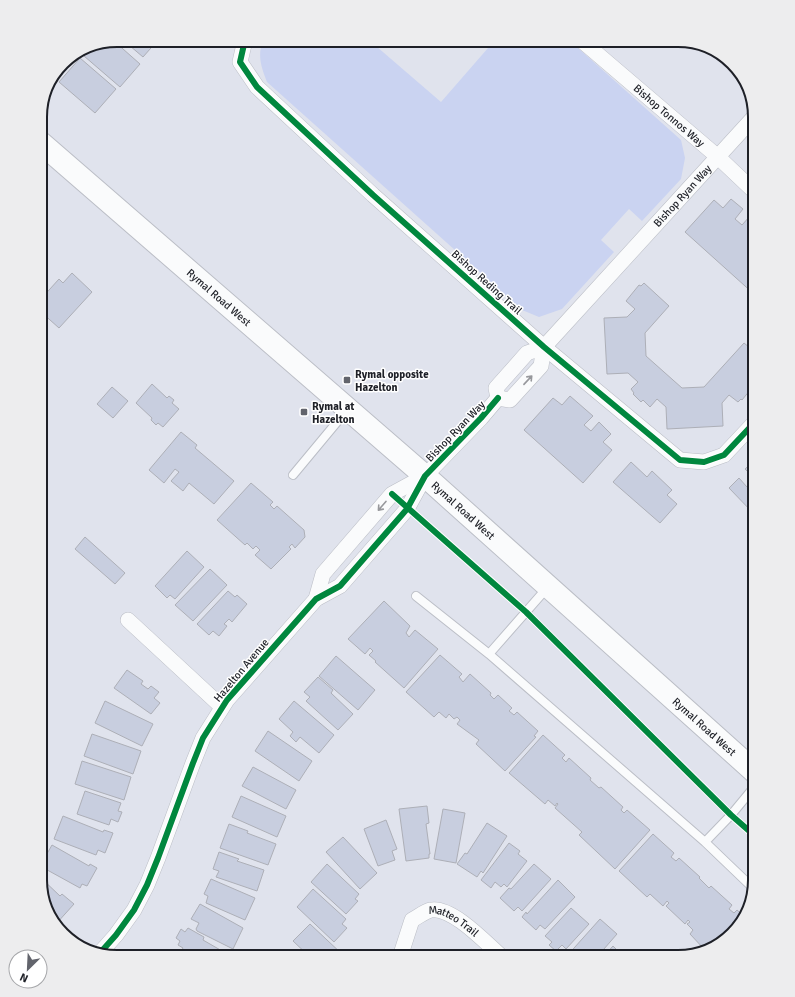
<svg xmlns="http://www.w3.org/2000/svg" width="795" height="997" viewBox="0 0 795 997" font-family="Signika,sans-serif">
	<style>
		.green { fill: #cad3f1 }
		.building { fill: #c8cedf; stroke: #adafb7 }
		.lines { fill: none; stroke-linecap: round; stroke-linejoin: round }
		.lane-casing { stroke: #bbbec6; stroke-width: 10 }
		.street-casing { stroke: #bbbec6; stroke-width: 16 }
		.secondary-casing { stroke: #bbbec6; stroke-width: 24 }
		.lane { stroke: #fafbfc; stroke-width: 8 }
		.street { stroke: #fafbfc; stroke-width: 15 }
		.secondary { stroke: #fafbfc; stroke-width: 22 }
		.cycleway-casing { stroke: #fff; stroke-width: 8 }
		.cycleway { stroke: #00873e; stroke-width: 6 }
		.oneway { stroke: #97989c }
		.poi-dot { fill: #62646c; stroke: #fff; stroke-width: 1.5 }
		.labels { text-anchor: middle; stroke-width: 3; stroke-linejoin: round; paint-order: stroke }
		.street-label { font-size: 11px; fill: #1e2027; stroke: #fff }
		.poi-label { font-size: 11px; font-weight: bold; fill: #1e2027; stroke: #fff; text-anchor: start }
		.rim { fill: none; stroke: #1e2027; stroke-width: 2 }
	</style>
	<rect width="100%" height="100%" fill="#e0e3ed"/>
	<path class="green" d="M264,40h105l72,62 54,-62h74l112,100 4,18 -4,21 -39,42 -13,-12 -28,31 13,12 -52,57 -23,8 -17,-7 -255,-228c-5,-13 -11,-28 -3,-42z"/>
	<path class="building" d="M123,40h35l-15,17z
		M114,41l26,23 -20,23 -36,-31 4,-5z
		M80,58l36,31 -21,24 -36,-31z
		M731,199l12,10 -8,10 7,6 8,-9 5,4v75l-70,-63 29,-32 9,8z
		M72,273l20,19 -33,36 -19,-17v-11l19,-21 4,4z
		M644,283l25,23 -24,27 1,23 36,32 22,-1 40,-44 11,9v32l-13,16 -1,-1 -3,3 -9,-7 -7,8 1,23 -56,3 -1,-22 -9,-8 -7,8 -7,-7 -2,2 -8,-8 1,-1 -3,-4 7,-7 -10,-9 -21,1 -3,-56 23,-1 8,-8 -9,-8 13,-16 2,1z
		M152,384l15,14 2,-2 5,4 -2,3 7,6 -16,18 -5,-4 -2,2 -5,-5 1,-2 -16,-15z
		M112,387l16,14 -15,17 -16,-14z
		M570,396l23,20 -9,9 7,6 8,-9 12,12 -8,8 9,8 -29,33 -59,-53 29,-32 9,7z
		M181,432l16,13 -2,3 39,33 -20,23 -25,-21 -6,8 -12,-10 8,-9 -4,-3 -11,14 -15,-13z
		M755,460v19l-10,-10z
		M631,462l16,15 5,-6 20,19 -5,5 10,9 -17,19 -47,-41z
		M739,478l8,9 8,-7v35l-26,-27z
		M251,483l22,19 -3,3 4,4 3,-3 27,24 1,7 -10,11 -3,-4 -3,3 2,2 -20,20 -16,-14 5,-5 -4,-4 -3,3 -6,-6 -2,2 -28,-25z
		M85,537l40,36 -10,11 -40,-35z
		M187,551l17,16 -29,32 -5,-4 -3,3 -12,-12z
		M210,569l17,16 -34,36 -18,-16z
		M228,591l7,6 2,-2 10,9 -15,18 -3,-3 -5,5 3,2 -8,10 -6,-5 -4,4 -12,-11z
		M384,601l26,25 -4,7 3,4 6,-7 23,19 -34,39 -29,-26 1,-1 -7,-6 4,-4 -3,-3 -5,6 -17,-15z
		M440,655l22,19 -3,3 4,5 7,-8 21,19 -1,2 4,4 4,-4 14,13 -3,3 5,4 3,-3 21,19 -4,5 2,1 -31,34 -29,-27 3,-4 -22,-16 3,-4 -3,-3 -3,2 -5,-5 -3,4 -7,-6 -5,5 -28,-25z
		M336,656l39,34 -17,20 -39,-34z
		M127,670l16,11 -2,3 7,5 3,-3 8,6 -5,6 6,5 -9,11 -37,-26z
		M318,677l15,13 -2,3 22,21 -15,16 -32,-29 4,-4 -6,-5z
		M105,701l48,23 -11,22 -47,-23z
		M294,701l40,34 -15,18 -19,-16 -4,5 -6,-6 3,-4 -14,-13z
		M268,731l44,30 -13,20 -44,-30z
		M92,734l49,17 -8,23 -49,-18z
		M543,735l22,20 -3,3 4,4 3,-4 22,20 -1,2 9,8 2,-1 22,20 -2,3 3,3 3,-3 23,20 -35,39 -36,-34 3,-3 -27,-24 3,-4 -1,-1 -2,3 -7,-6 -3,4 -36,-31z
		M82,761l49,16 -7,23 -49,-16z
		M253,767l43,23 -10,19 -44,-23z
		M85,791l36,12 -3,8 4,1 -4,10 -7,-3 -2,6 -32,-11z
		M241,796l45,20 -9,21 -45,-20z
		M427,806l2,17 -3,1 4,30h-1v4l-23,3 -7,-52z
		M443,809l22,4 -9,50 -22,-4z
		M63,816l40,16 1,-2 9,3 -8,20 -7,-3 -2,5 -42,-16z
		M386,820l11,29 -5,2 3,9 -17,6 -14,-37z
		M487,823l20,13 -24,37 -2,-2 -4,6 -20,-13 8,-11 2,1z
		M229,824l19,7 -1,2 29,11 -8,21 -48,-17z
		M653,834l21,19 -3,4 5,4 3,-3 21,19 -1,1 10,10 2,-2 21,19 -3,4 5,4 3,-3 8,7 -24,27 -17,5 -14,-15 3,-4 -6,-6 3,-2 -2,-2 -3,4 -19,-18 3,-3 -2,-2 -4,5 -13,-12 -3,3 -28,-26z
		M343,837l34,36 -17,16 -34,-37z
		M509,843l11,8 -2,3 9,7 -20,26 -3,-3 -3,3 -6,-5 -4,6 -10,-8z
		M52,845l37,21 1,-2 7,4 -10,18 -5,-2 -2,4 -40,-22z
		M219,852l20,7 -2,2 27,9 -7,21 -41,-14 3,-6 -6,-2z
		M327,864l32,30 -4,5 3,2 -12,13 -35,-32z
		M534,864l17,15 -29,32 -4,-4 -4,4 -14,-13 9,-10 2,1z
		M40,877l20,19 2,-2 12,10 -18,20 -4,-3z
		M211,879l44,19 -10,22 -39,-17 2,-7 -4,-2z
		M558,880l17,17 -30,32 -5,-4 -4,5 -14,-13 4,-5 1,2z
		M313,889l33,30 -4,5 5,4 -13,14 -37,-35z
		M200,904l43,24 -10,21 -36,-18 -1,-2 3,-6 -8,-4z
		M571,908l18,16 -23,25 -4,-4 -6,6 -7,-6 3,-3 -7,-6z
		M600,919l17,15 -20,23h-31z
		M310,924l33,31 -1,2h-32l-17,-16z
		M188,928l16,9 -1,3 26,15 -1,2h-43l-6,-3 4,-6 -5,-3 2,-4 -4,-3 5,-9 4,3z
		M613,946l11,11h-21z
		M297,951l7,6h-13z"/>
	<g class="lines">
		<g class="lane-casing">
			<path id="lane" d="M293,475l54,-65
				M547,588l-58,66 216,188 26,-27 24,-29
				M416,596l73,58
				M705,842l48,46"/>
		</g>
		<g class="street-casing">
			<g id="street">
				<path d="M245,40l-5,22 17,25 116,108 171,152 136,113 24,2 20,-7 31,-33"/>
				<path id="s1" d="M581,40l137,117 37,35"/>
				<path id="s2" d="M498,398l-2,-10 31,-35 17,-6 211,-231"/>
				<path d="M498,398l12,2 31,-34 3,-19"/>
				<path d="M316,599l7,-25 69,-80 33,-18"/>
				<path d="M128,620l94,87"/>
				<path d="M100,953l16,-18 18,-25 13,-25 11,-27 35,-95 10,-25 24,-38 89,-101 24,-13 67,-77 18,-33 56,-58 17,-20"/>
				<path id="s3" d="M400,957l12,-37c6,-3 13,-9 19,-10 21,-4 56,34 71,47"/>
			</g>
		</g>
		<g class="secondary-casing">
			<g id="secondary">
				<path id="s4" d="M40,142l385,334 330,296"/>
			</g>
		</g>
		<use href="#lane" class="lane"/>
		<use href="#street" class="street"/>
		<use href="#secondary" class="secondary"/>
		<g class="cycleway-casing">
			<path id="cycleway" d="M245,40l-5,22 17,25 116,108 171,152 136,113 24,2 20,-7 31,-33
				M392,494l134,118 205,203 24,21
				M100,953l16,-18 18,-25 13,-25 11,-27 35,-95 10,-25 24,-38 89,-101 24,-13 67,-77 18,-33 56,-58 17,-20"/>
		</g>
		<use href="#cycleway" class="cycleway"/>
	</g>
	<defs><path id="oneway-shaft" d="M-6 0H5M1.5-3L5.5 0L1.5 3" fill="none" stroke-width="1.6" stroke-linecap="round" stroke-linejoin="round"/></defs>
	<g class="oneway">
		<use href="#oneway-shaft" transform="translate(528 380) rotate(-47)"/>
		<use href="#oneway-shaft" transform="translate(382 506) rotate(131)"/>
	</g>
	<g class="poi-dot">
		<rect x="343" y="376" width="8" height="8" rx="2"/>
		<rect x="300" y="408" width="8" height="8" rx="2"/>
	</g>
	<g class="labels">
		<g class="street-label">
			<text dy="4" stroke="none"><textPath href="#s1" startOffset="116">Bishop Tonnos Way</textPath></text>
			<text dy="4" stroke="none"><textPath href="#s2" startOffset="280">Bishop Ryan Way</textPath></text>
			<text transform="translate(487 282) rotate(42)" y="4">Bishop Reding Trail</text>
			<text dy="4" stroke="none"><textPath href="#s4" startOffset="237">Rymal Road West</textPath></text>
			<text transform="translate(455 431) rotate(-46)" y="4">Bishop Ryan Way</text>
			<text dy="4" stroke="none"><textPath href="#s4" startOffset="561">Rymal Road West</textPath></text>
			<text transform="translate(241 670) rotate(-50)" y="4">Hazelton Avenue</text>
			<text dy="4" stroke="none"><textPath href="#s4" startOffset="885">Rymal Road West</textPath></text>
			<text dy="4" stroke="none"><textPath href="#s3" startOffset="86">Matteo Trail</textPath></text>
		</g>
		<g class="poi-label">
			<text x="355" y="378">Rymal opposite<tspan x="355" dy="13">Hazelton</tspan></text>
			<text x="312" y="410">Rymal at<tspan x="312" dy="13">Hazelton</tspan></text>
		</g>
	</g>
	<path d="M0 0H795V997H0ZM117 47H678A70 70 0 0 1 748 117V880A70 70 0 0 1 678 950H117A70 70 0 0 1 47 880V117A70 70 0 0 1 117 47Z" fill="#ededee" fill-rule="evenodd"/>
	<path class="rim" d="M117 47H678A70 70 0 0 1 748 117V880A70 70 0 0 1 678 950H117A70 70 0 0 1 47 880V117A70 70 0 0 1 117 47Z"/>
	<g transform="translate(28 969) rotate(204)"><circle r="19" fill="#ffffff" stroke="#a5a6a9"/>
	<path d="M0-3L7 15L0 10L-7 15Z" fill="#62646c"/>
	<text y="-6" font-size="11" font-weight="bold" text-anchor="middle" fill="#1e2027">N</text>
	</g>
</svg>
